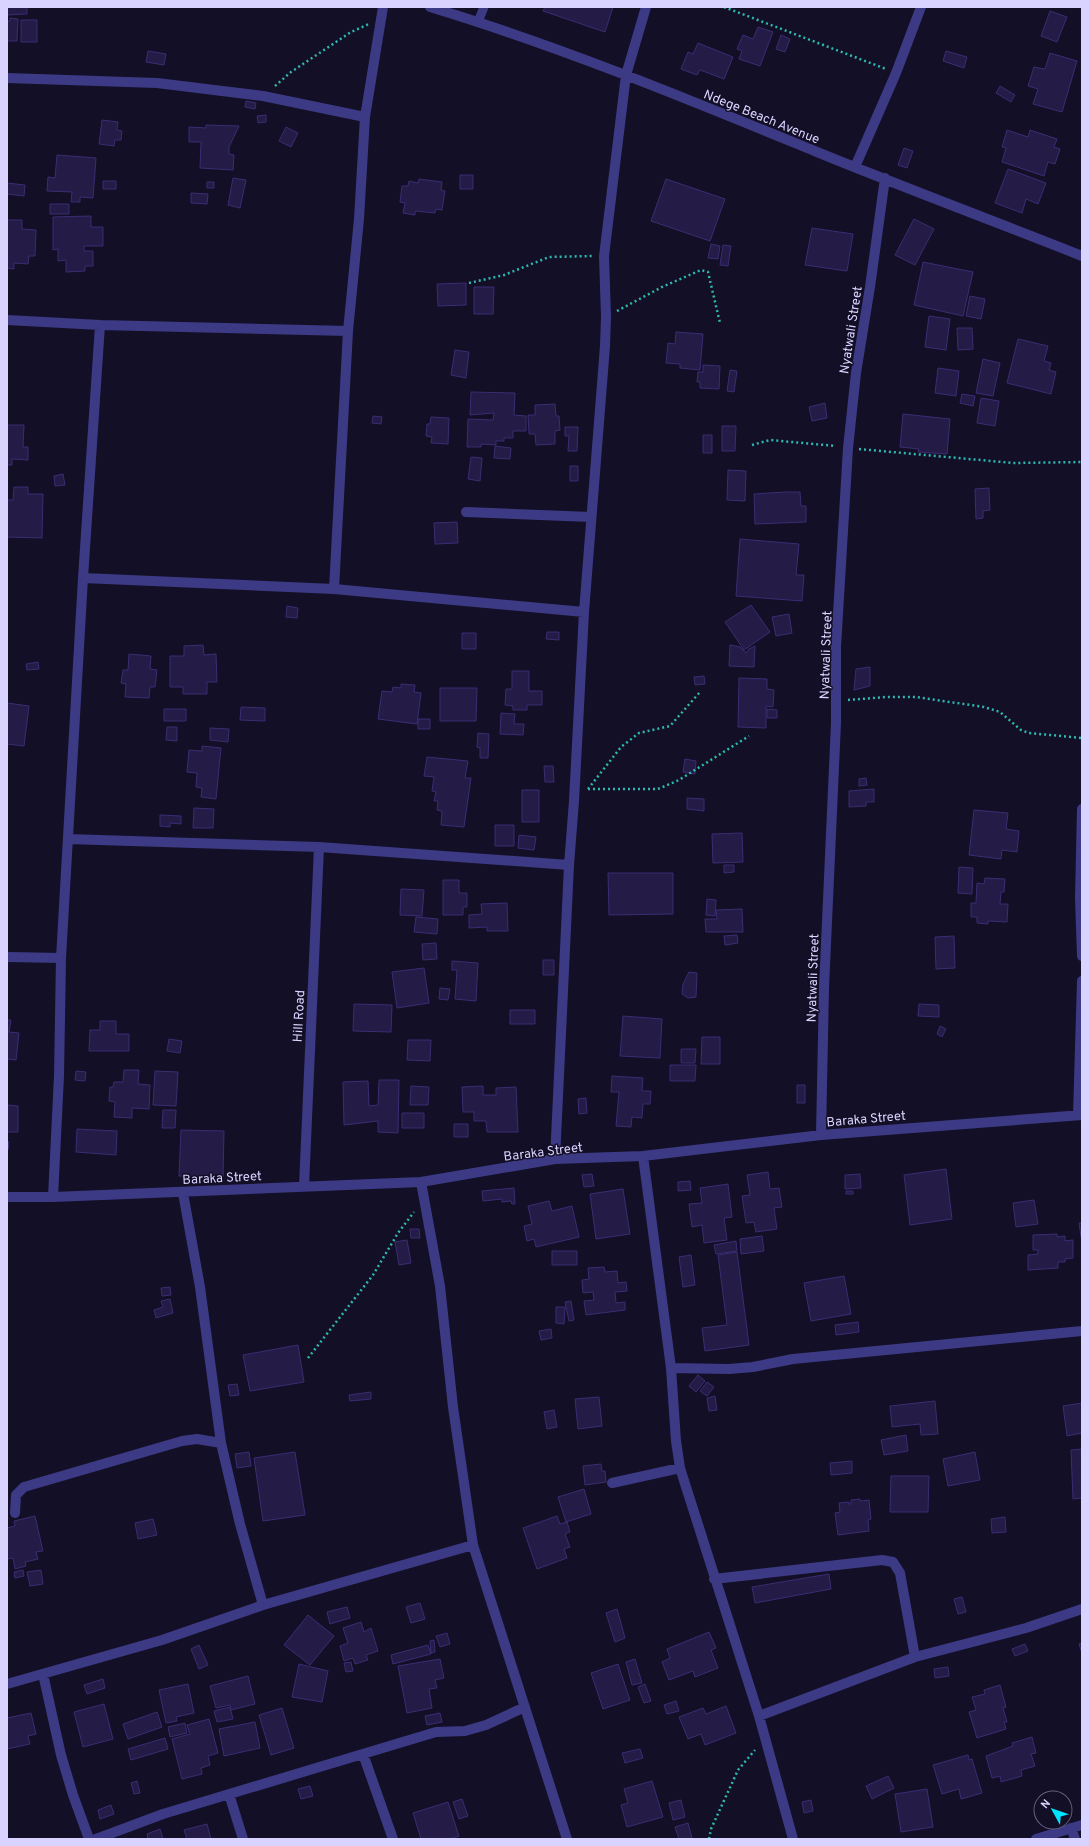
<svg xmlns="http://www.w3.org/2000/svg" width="1089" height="1846" viewBox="0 0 1089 1846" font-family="Overpass,sans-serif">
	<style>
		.building { fill: #241b47; stroke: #3b2d73 }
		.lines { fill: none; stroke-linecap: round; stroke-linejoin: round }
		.path { stroke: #2fb8b0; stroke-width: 2.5; stroke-dasharray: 2 3; stroke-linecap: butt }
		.lane { stroke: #3d3a85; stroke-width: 9 }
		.street { stroke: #3d3a85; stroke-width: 10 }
		.labels { text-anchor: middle; stroke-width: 3; stroke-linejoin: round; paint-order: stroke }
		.street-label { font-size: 13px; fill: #d9d4ff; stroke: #130f26 }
	</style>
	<rect width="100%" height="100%" fill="#130f26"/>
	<path class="building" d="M7,7h20v7l-20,1z
		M545,7h68l-8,25 -62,-21z
		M1050,11l17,6 -10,25 -16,-6z
		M10,18l8,1 -1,22h-10v-20h3z
		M21,20h16v22h-16z
		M758,27l15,5 -13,34 -21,-7 3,-8 -5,-2 6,-14 10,4z
		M781,35l9,4 -5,13 -9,-3z
		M698,43l35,14 -9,22 -24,-9 -3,5 -16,-6 7,-17 5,2z
		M148,51l18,3 -2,11 -18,-3z
		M946,51l21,6 -3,11 -21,-7z
		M1050,53l27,8 -15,51 -29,-8 5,-15 -10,-3 6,-19 11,2z
		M1000,86l15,9 -4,7 -15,-9z
		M246,101l10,2 -1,6 -10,-2z
		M266,115v7l-8,1 -1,-7z
		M102,120l16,2 -1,8 5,1 -1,9h-6l-1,6 -15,-2z
		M206,125l33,1 -10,21v7l5,1 -1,15 -33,-2 1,-26h-12v-15l17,1z
		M286,127l12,6 -7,14 -12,-6z
		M1007,130l21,7 2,-7 27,9 -3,8 6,2 -5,15 -7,-2 -4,14 -42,-14 4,-14 -4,-1z
		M904,148l9,3 -6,17 -9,-3z
		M57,155l39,3 -3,40 -13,-1v5h-9l1,-10 -25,-1 1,-14 7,1z
		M1008,169l38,14 -8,21 -12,-5 -4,14 -27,-10z
		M460,175h13v14h-13z
		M233,178l13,2 -6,28 -12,-3z
		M419,179l23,3 -1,8 4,1 -3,19 -6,-1 -1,4 -20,-2v4l-12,-2 2,-10 -5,-1 2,-16h6l1,-5 9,2z
		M666,179l59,20 -15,42 -59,-20z
		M103,181h13v8h-13z
		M207,182h7v6h-7z
		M7,183l18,2 -1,11 -17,-2z
		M191,193l17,1 -1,10 -16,-1z
		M50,204h19v10h-19z
		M91,216v11h12v19h-19v5h9v15h-8v5l-19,1v-12l-8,1v-12l-5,1v-33z
		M914,219l20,10 -19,36 -20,-10z
		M7,220h15v9l14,1 -1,26h-6l-1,8 -14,-1v6l-7,-1z
		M812,228l41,6 -6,37 -42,-6z
		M711,244l9,2 -2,13 -10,-1z
		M723,245l8,1 -3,20 -8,-1z
		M923,262l50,10 -10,44 -49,-11z
		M466,283v22l-28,1 -1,-22z
		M474,287h20l-1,27h-19z
		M970,296l15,3 -4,20 -15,-3z
		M929,316l21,3 -4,31 -21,-3z
		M957,328h15l1,21 -15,1z
		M676,332l27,2 -3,36 -20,-2v-4l-14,-1 2,-20 7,1z
		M1018,339l30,7 -4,15 7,2 -2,7 7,2 -5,22 -44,-11z
		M455,350l14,2 -3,26 -15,-3z
		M983,359l17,4 -7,33 -17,-3z
		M703,365l17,1 -1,23 -19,-1v-6h-3l1,-10h5z
		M938,368l21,3 -3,25 -21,-3z
		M730,370l7,1 -3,21 -7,-1z
		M471,392l44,1 -1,22 12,1v15h-13v7h-9v3h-8v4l-15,-1v3h-14l1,-28 25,1 1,-7 -24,2z
		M962,394l13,2 -2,10 -13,-3z
		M981,398l18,3 -4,25 -18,-3z
		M825,403l2,15 -15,3 -3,-14z
		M555,404l1,12h3l1,14 -5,1v13l-19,1 -1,-11h-6l-1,-19h7v-10z
		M903,414l47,5 -3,35 -29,-2 1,-3 -19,-2z
		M373,416l9,1 -1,7 -9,-1z
		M431,417l18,1 -1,26 -17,-1 1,-6 -6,-1 1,-12h3z
		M7,425h17l-1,22h5v13l-16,-1v6h-5z
		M722,426h14l-1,25h-13z
		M565,427h13l-1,24h-9l1,-15h-4z
		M703,435h9v18h-9z
		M495,446l16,2 -1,11 -16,-1z
		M471,457l11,1 -2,23 -12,-2z
		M570,466h8v15h-8z
		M728,470l18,1 -1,30 -18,-1z
		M63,474l2,11 -10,1 -1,-10z
		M14,487h14v7h15l-1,44 -35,-1v-37h6z
		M989,488l1,22 -7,1v7l-7,1 -1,-30z
		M785,492h15l1,14h5v16l-51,2 -1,-30z
		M457,522l1,21 -23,1 -1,-21z
		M740,539l59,5 -3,31h8l-2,26 -66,-5z
		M751,605l19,27 -26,18 -19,-28z
		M287,606l11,2 -1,10 -11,-1z
		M789,614l3,19 -16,3 -4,-19z
		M547,632h12v8l-13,-1z
		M462,633h14v16h-14z
		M203,645l1,10 12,-1 1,28h-10v12h-24v-7h-13v-31h14v-10z
		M730,645l10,2 6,6 3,-4 6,-3 -1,21 -25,-1z
		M129,654l22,2 -1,13 7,1 -2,17h-5l-1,11 -24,-1 1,-13 -5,-1 2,-13h5z
		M38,662l1,7 -12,1 -1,-6z
		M870,667v19l-16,4 2,-21z
		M512,671h17v20h13v14h-15v5h-14v-4l-8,-1 1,-16h6z
		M704,676l1,8 -10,1 -1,-8z
		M739,678l28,1v10l7,1 -1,17 -7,-1v22l-28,-1z
		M401,684l14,1 -1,7 7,1 -4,31 -39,-5 4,-28 10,1 1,-5 8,1z
		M440,688h37l-1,33h-36z
		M7,703l22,3 -5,40 -17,-2z
		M241,707l24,1v13l-25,-1z
		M164,709h22v12h-22z
		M767,709l10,1v8h-10z
		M501,713l14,1 -1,10h10l-1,11 -23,-1z
		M418,719h12v10h-12z
		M167,727h10v14l-11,-1z
		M210,728l19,1 -1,13 -18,-2z
		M478,733l11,1 -1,24h-8v-10l-3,-1z
		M202,746l19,2 -5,51 -15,-2 1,-9 -6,-1 1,-14 -10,-1 2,-22 13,1z
		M427,757l41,4 -3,17h6l-7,49 -23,-2 1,-14 -5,-1 1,-9h-4l2,-9 -4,-1 2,-14 -10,-1z
		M685,759l11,2 -1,13 -12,-2z
		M544,766h9l1,16h-9z
		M866,778l1,7 -8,1v-7z
		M874,789v13h-8v4l-17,1v-16z
		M522,790h17v32h-17z
		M687,798l17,1v12l-17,-2z
		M194,808l20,1 -1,19h-20z
		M974,810l34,3 -2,16 13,2 -2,21 -15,-2 -1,9 -32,-4z
		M160,815l21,1v8l-11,-1v4l-10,-1z
		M495,825h19v21h-19z
		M742,833l1,29 -30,1 -1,-29z
		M519,835l17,2 -2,13 -16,-2z
		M724,865h10v7l-10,1z
		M959,867l14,1 -1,26 -14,-1z
		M608,873h65v41l-64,1z
		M985,878l20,1 -1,13h-3l-1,12h8l-1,18 -19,-1v3l-11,-1v-6h-6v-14h5l1,-20 7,1z
		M443,880h16v13h8v14h-4v8h-20z
		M401,889l23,1 -2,26 -22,-1z
		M707,899l9,1 -1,16 -9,-1z
		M507,903l1,28h-21v-4l-18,1v-13l13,-1 -1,-10z
		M742,909l1,23h-37l-1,-13h12l-1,-9z
		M416,917l22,2 -1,15 -23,-2z
		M737,935l1,8 -13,2 -1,-9z
		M954,936l1,32 -19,1 -1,-32z
		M436,943l1,16 -14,1 -1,-16z
		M543,960h11v15h-11z
		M452,961l26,2 -2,38 -21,-2 2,-29h-5z
		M424,968l5,35 -32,5 -5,-36z
		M689,972l8,1 -1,24 -8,1 -6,-4 1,-10z
		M440,988l10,1 -2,11 -9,-1z
		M354,1004l38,1 -1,27 -38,-1z
		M919,1004l20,1v12l-21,-1z
		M510,1010h25v14h-25z
		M623,1016l39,3 -2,39 -40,-2z
		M7,1020h4l-2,12 10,1 -3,27 -9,-1z
		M100,1021h16v13h13v17h-40l1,-21h10z
		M940,1026l6,3 -4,8 -5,-3z
		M702,1037h18v27h-19z
		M169,1039l13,2 -2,12 -13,-2z
		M408,1040h23l-1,21 -23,-1z
		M681,1049h15l-1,14h-14z
		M670,1065h26l-1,16h-25z
		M124,1070h15l-1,14 12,1 -1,24 -17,-1v10l-18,-1 1,-15 -6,-1 1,-14h3l1,-5h9z
		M76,1071l10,1 -1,9 -10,-1z
		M155,1071l23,1 -2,34 -23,-1z
		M612,1076l31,2 -1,13h9l-1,13h-7l-1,14 -10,-1 -1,10 -15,-1 3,-34h-8z
		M379,1080h20l-1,53 -20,-1v-11l-34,4 -1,-43 25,-1 1,25 9,-1z
		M797,1085h8v18h-8z
		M411,1086l18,1 -1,18h-18z
		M483,1086v9h13v-7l20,-1 2,45h-31l-1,-11h-12v-9h-11l-1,-25z
		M586,1098l1,15 -8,1 -1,-15z
		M7,1105l11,1v26h-11z
		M163,1110h13l-1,18h-13z
		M402,1113h22v15h-22z
		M454,1124h14v13h-14z
		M77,1129l40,2 -1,24 -40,-3z
		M181,1130l43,1 -1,46 -44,-1z
		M7,1141l2,1 -1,8h-1z
		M946,1169l6,50 -42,6 -6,-50z
		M768,1172l2,17 9,-1 3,19 -8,1 3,21 -21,3 -2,-10 -8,1 -4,-27 8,-1 -3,-20z
		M592,1174l2,12 -10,1 -2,-12z
		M860,1174l1,14 -16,1v-14z
		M690,1181l1,9 -13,1v-9z
		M728,1184l4,33 -8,1 3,22 -23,3 -2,-18 -10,2 -3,-23 13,-1 -2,-15z
		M514,1188l1,16h-3l-1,-3 -9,1v-3l-19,2 -1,-10z
		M623,1189l7,45 -34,5 -6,-45z
		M846,1191h7v3h-7z
		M1034,1200l4,24 -22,3 -3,-24z
		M549,1201l3,10 20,-5 7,31 -43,10 -2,-8 -7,2 -3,-15 8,-2 -4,-18z
		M1079,1223h3v20z
		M410,1229h9l1,9h-9z
		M1057,1234v3l8,-1v5l8,-1v18l-8,1v3h-7v6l-30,2v-15l10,-1v-4h-5v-15z
		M762,1236l2,15 -23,3 -1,-15z
		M407,1240l4,23 -12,2 -4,-23z
		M736,1241l1,10 -21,3 -2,-9z
		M552,1251h25v14h-25z
		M737,1252l12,93 -44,6 -3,-23 25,-3 -9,-70z
		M691,1255l4,30 -12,2 -4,-30z
		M604,1267l1,5 12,-1 1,12 8,-1 1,9 -12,1 1,11 9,-1v8l-39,5 -2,-14 10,-1 -1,-8 -10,1 -1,-13 7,-1 -1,-11z
		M844,1276l7,38 -40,7 -7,-38z
		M170,1287l1,8 -9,1 -1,-8z
		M170,1299l3,14 -17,5 -2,-8 9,-3 -2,-6z
		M571,1301l3,19 -5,1 -4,-19z
		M556,1307h9l-1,17 -8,-1z
		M858,1322l1,10 -23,3 -1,-10z
		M551,1329l1,9 -11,2 -2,-9z
		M298,1345l6,37 -54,9 -7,-36z
		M698,1375l7,6 -9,11 -7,-6z
		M707,1382l7,5 -7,9 -7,-5z
		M237,1384l2,11 -9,1 -2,-11z
		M371,1392v7l-21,2 -1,-6z
		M715,1396l2,14 -8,1 -2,-13z
		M599,1397l3,29 -24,3 -3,-30z
		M935,1401l3,33 -17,1 -1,-11 -28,3 -2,-21z
		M1082,1403v30l-15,3 -4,-30z
		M554,1410l3,17 -10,2 -3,-17z
		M906,1435l2,16 -24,4 -3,-15z
		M1082,1449v49l-9,1 -2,-49z
		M249,1452l2,14 -14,2 -2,-14z
		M295,1452l10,63 -42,6 -9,-63z
		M975,1452l5,28 -32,6 -5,-27z
		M852,1461v12l-21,2 -1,-12z
		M601,1464l1,7h3l1,11 -21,3 -2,-19z
		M891,1476h38l-1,36h-38z
		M584,1489l7,25 -25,8 -8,-25z
		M860,1499v2l9,-1 2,19 -3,1 1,11 -31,4 -3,-22 5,-1 -1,-9 10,-1v2h2v-4z
		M35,1516l8,35 -7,1 2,7 -13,3 1,4 -11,3 -2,-11 -6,1v-31l8,-2 -1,-5z
		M557,1516l3,8 7,-2 3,10 -5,2 5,13 -6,2 3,9 -30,11 -14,-41z
		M1005,1517l1,15 -14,1 -1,-14z
		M153,1519l4,16 -19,4 -3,-16z
		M23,1570l1,6 -9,2 -1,-6z
		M41,1570l2,14 -13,2 -3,-14z
		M829,1574l2,15 -76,14 -3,-16z
		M962,1597l4,15 -8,2 -4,-15z
		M420,1603l5,16 -14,4 -5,-16z
		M347,1607l3,11 -20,6 -3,-12z
		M617,1609l8,29 -10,4 -9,-29z
		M308,1615l26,21 -24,29 -26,-20z
		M361,1622l3,10 7,-4 7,23 -12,4 2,5 -13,4 -2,-6 -9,3 -4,-15 8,-3 -5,-15z
		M709,1632l7,16 -5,2 7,18 -23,9 -2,-6 -24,9 -7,-18 8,-4 -3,-9z
		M447,1633l3,11 -10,3 -4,-11z
		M434,1640l1,12 -4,1 -1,-12z
		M1082,1643v10l-3,-9z
		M1025,1644l3,7 -13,5 -3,-7z
		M199,1645l9,20 -9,4 -8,-20z
		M428,1645l3,9 -38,10 -2,-9z
		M440,1659l4,19 -9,2 2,8 -8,1 3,19 -25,5 -9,-47z
		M635,1659l7,24 -10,2 -6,-23z
		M351,1662l2,9 -7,1 -2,-9z
		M299,1664l29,7 -6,31 -30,-5z
		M618,1664l12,36 -27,9 -12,-36z
		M948,1667l1,9 -14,2 -1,-9z
		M248,1676l7,28 -24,6 -1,-5 -14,3 -6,-22z
		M103,1679l2,9 -18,6 -3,-9z
		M188,1684l6,29 -18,4 1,4 -11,2 -7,-33z
		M645,1684l6,17 -7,2 -6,-16z
		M1000,1685l6,22 -3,1 4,14h-3l2,7 -29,9 -8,-26 7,-2 -4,-13 13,-3 -1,-4z
		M676,1701l3,10 -12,3 -3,-9z
		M104,1704l9,35 -30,8 -9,-35z
		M726,1706l10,27 -31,12 -4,-11 -13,5 -9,-22 24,-9 3,6z
		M230,1707l3,12 -16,3 -3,-11z
		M282,1708l12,40 -23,7 -12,-40z
		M157,1712l5,15 -34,12 -5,-15z
		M31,1713l5,21 -8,2 2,8 -23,5v-31z
		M440,1713l2,9 -15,3 -2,-9z
		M209,1719l9,34 -10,3 2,9 -9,3 1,6 -20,5 -10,-40 18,-5 -3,-9z
		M255,1722l5,26 -36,8 -5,-27z
		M185,1723l2,10 -17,4 -2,-10z
		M1032,1737l4,16 -5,1 4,12 -14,4 1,6 -21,6 -1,-6 -8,2 -6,-22 27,-10 -1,-3z
		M165,1738l3,11 -37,11 -3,-11z
		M640,1749l3,9 -18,5 -3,-10z
		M968,1755l1,5 3,-1 10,34 -21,6 -2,-10 -17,5 -9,-29z
		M888,1776l6,12 -22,11 -6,-13z
		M137,1781l3,12 -6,1 -3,-11z
		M652,1781l11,36 -36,10 -6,-22 7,-2 -4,-14z
		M310,1786l3,10 -12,3 -3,-10z
		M927,1789l6,38 -32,5 -6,-38z
		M462,1799l6,17 -9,3 -6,-17z
		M681,1800l4,17 -12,3 -4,-17z
		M811,1800l2,11 -9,2 -2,-11z
		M448,1802l11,34 -10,3h-28l-8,-26z
		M111,1805l3,9 -14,5 -2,-9z
		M688,1823l4,15 -13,1 -4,-12z
		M207,1824l4,15h-24l-3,-9z
		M160,1829l3,10h-15l-1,-5z"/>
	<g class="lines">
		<path class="path" d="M724,7l162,62
			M275,86l16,-14 60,-40 18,-8
			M469,283l35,-8 45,-18 44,-1
			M617,311l45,-24 39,-17 7,2 12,51
			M752,445l18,-5 66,6
			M859,449l154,14 69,-1
			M848,700l38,-3h30l68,10 16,5 21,18 8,3 53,5
			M588,789h70l21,-9 70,-44
			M588,789l33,-42 18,-14 31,-7 30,-34
			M308,1358l65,-83 25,-42 16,-21
			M709,1839l2,-10 27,-59 17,-20"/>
		<path class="lane" d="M478,22l6,-15"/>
		<path class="street" d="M430,7c132,40 260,93 387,145 88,36 177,69 265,104
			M7,78l150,5 106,13 102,21
			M855,167l41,-94 25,-66
			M7,320l93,5 248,6
			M466,512l125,5
			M83,578l251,11 250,23
			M334,589l14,-258 11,-112 6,-102 18,-110
			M1082,809l-2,89 2,58
			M68,839l251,8 250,18
			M7,957l54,1
			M1078,1115l4,-134
			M821,1135l3,-147 12,-265v-76l12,-199 8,-75 14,-86 15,-109
			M643,1156l28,212 5,73 4,27 79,248 34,123
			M555,1159l14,-294 5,-64 10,-189 21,-266 1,-29 -2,-61 22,-181 20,-68
			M421,1182l19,104 13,121 20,138 94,294
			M304,1186l15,-339
			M183,1193l17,94 21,156 19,81 23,81
			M7,1197h46l368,-15 134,-23 88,-3 178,-21 261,-20
			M53,1197l6,-121 2,-118 22,-380 17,-253
			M671,1368l58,1 24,-2 40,-8 289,-28
			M612,1483l68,-15
			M15,1513l1,-18 8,-8 158,-46 15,-2 24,4
			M714,1579l168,-19 11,2 7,11 15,84
			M43,1674l18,81 12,40 16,44
			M7,1684l155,-44 101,-35 210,-60
			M759,1716l156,-59 111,-29 56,-19
			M363,1754l30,85
			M229,1794l14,45
			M1071,1828l4,11
			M96,1839l67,-25 273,-82 29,-1 21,-6 39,-18
			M1036,1839l46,-14"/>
	</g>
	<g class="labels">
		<g class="street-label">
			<text transform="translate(762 116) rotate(22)" y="5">Ndege Beach Avenue</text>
			<text transform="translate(850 330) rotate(-81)" y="5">Nyatwali Street</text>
			<text transform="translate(825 655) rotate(-88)" y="5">Nyatwali Street</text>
			<text transform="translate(812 978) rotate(-88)" y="5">Nyatwali Street</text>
			<text transform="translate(298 1016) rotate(-87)" y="5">Hill Road</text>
			<text transform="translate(866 1118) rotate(-5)" y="5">Baraka Street</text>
			<text transform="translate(543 1151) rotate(-7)" y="5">Baraka Street</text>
			<text transform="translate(222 1177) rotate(-3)" y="5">Baraka Street</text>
		</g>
	</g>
	<rect width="1089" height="1846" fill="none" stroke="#d9d4ff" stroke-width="16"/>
	<g transform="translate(1053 1810) rotate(310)"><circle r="19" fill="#130f26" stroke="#625e7d"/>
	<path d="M0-3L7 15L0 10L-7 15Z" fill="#00e5ff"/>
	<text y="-6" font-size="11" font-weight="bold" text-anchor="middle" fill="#d9d4ff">N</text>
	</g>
</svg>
